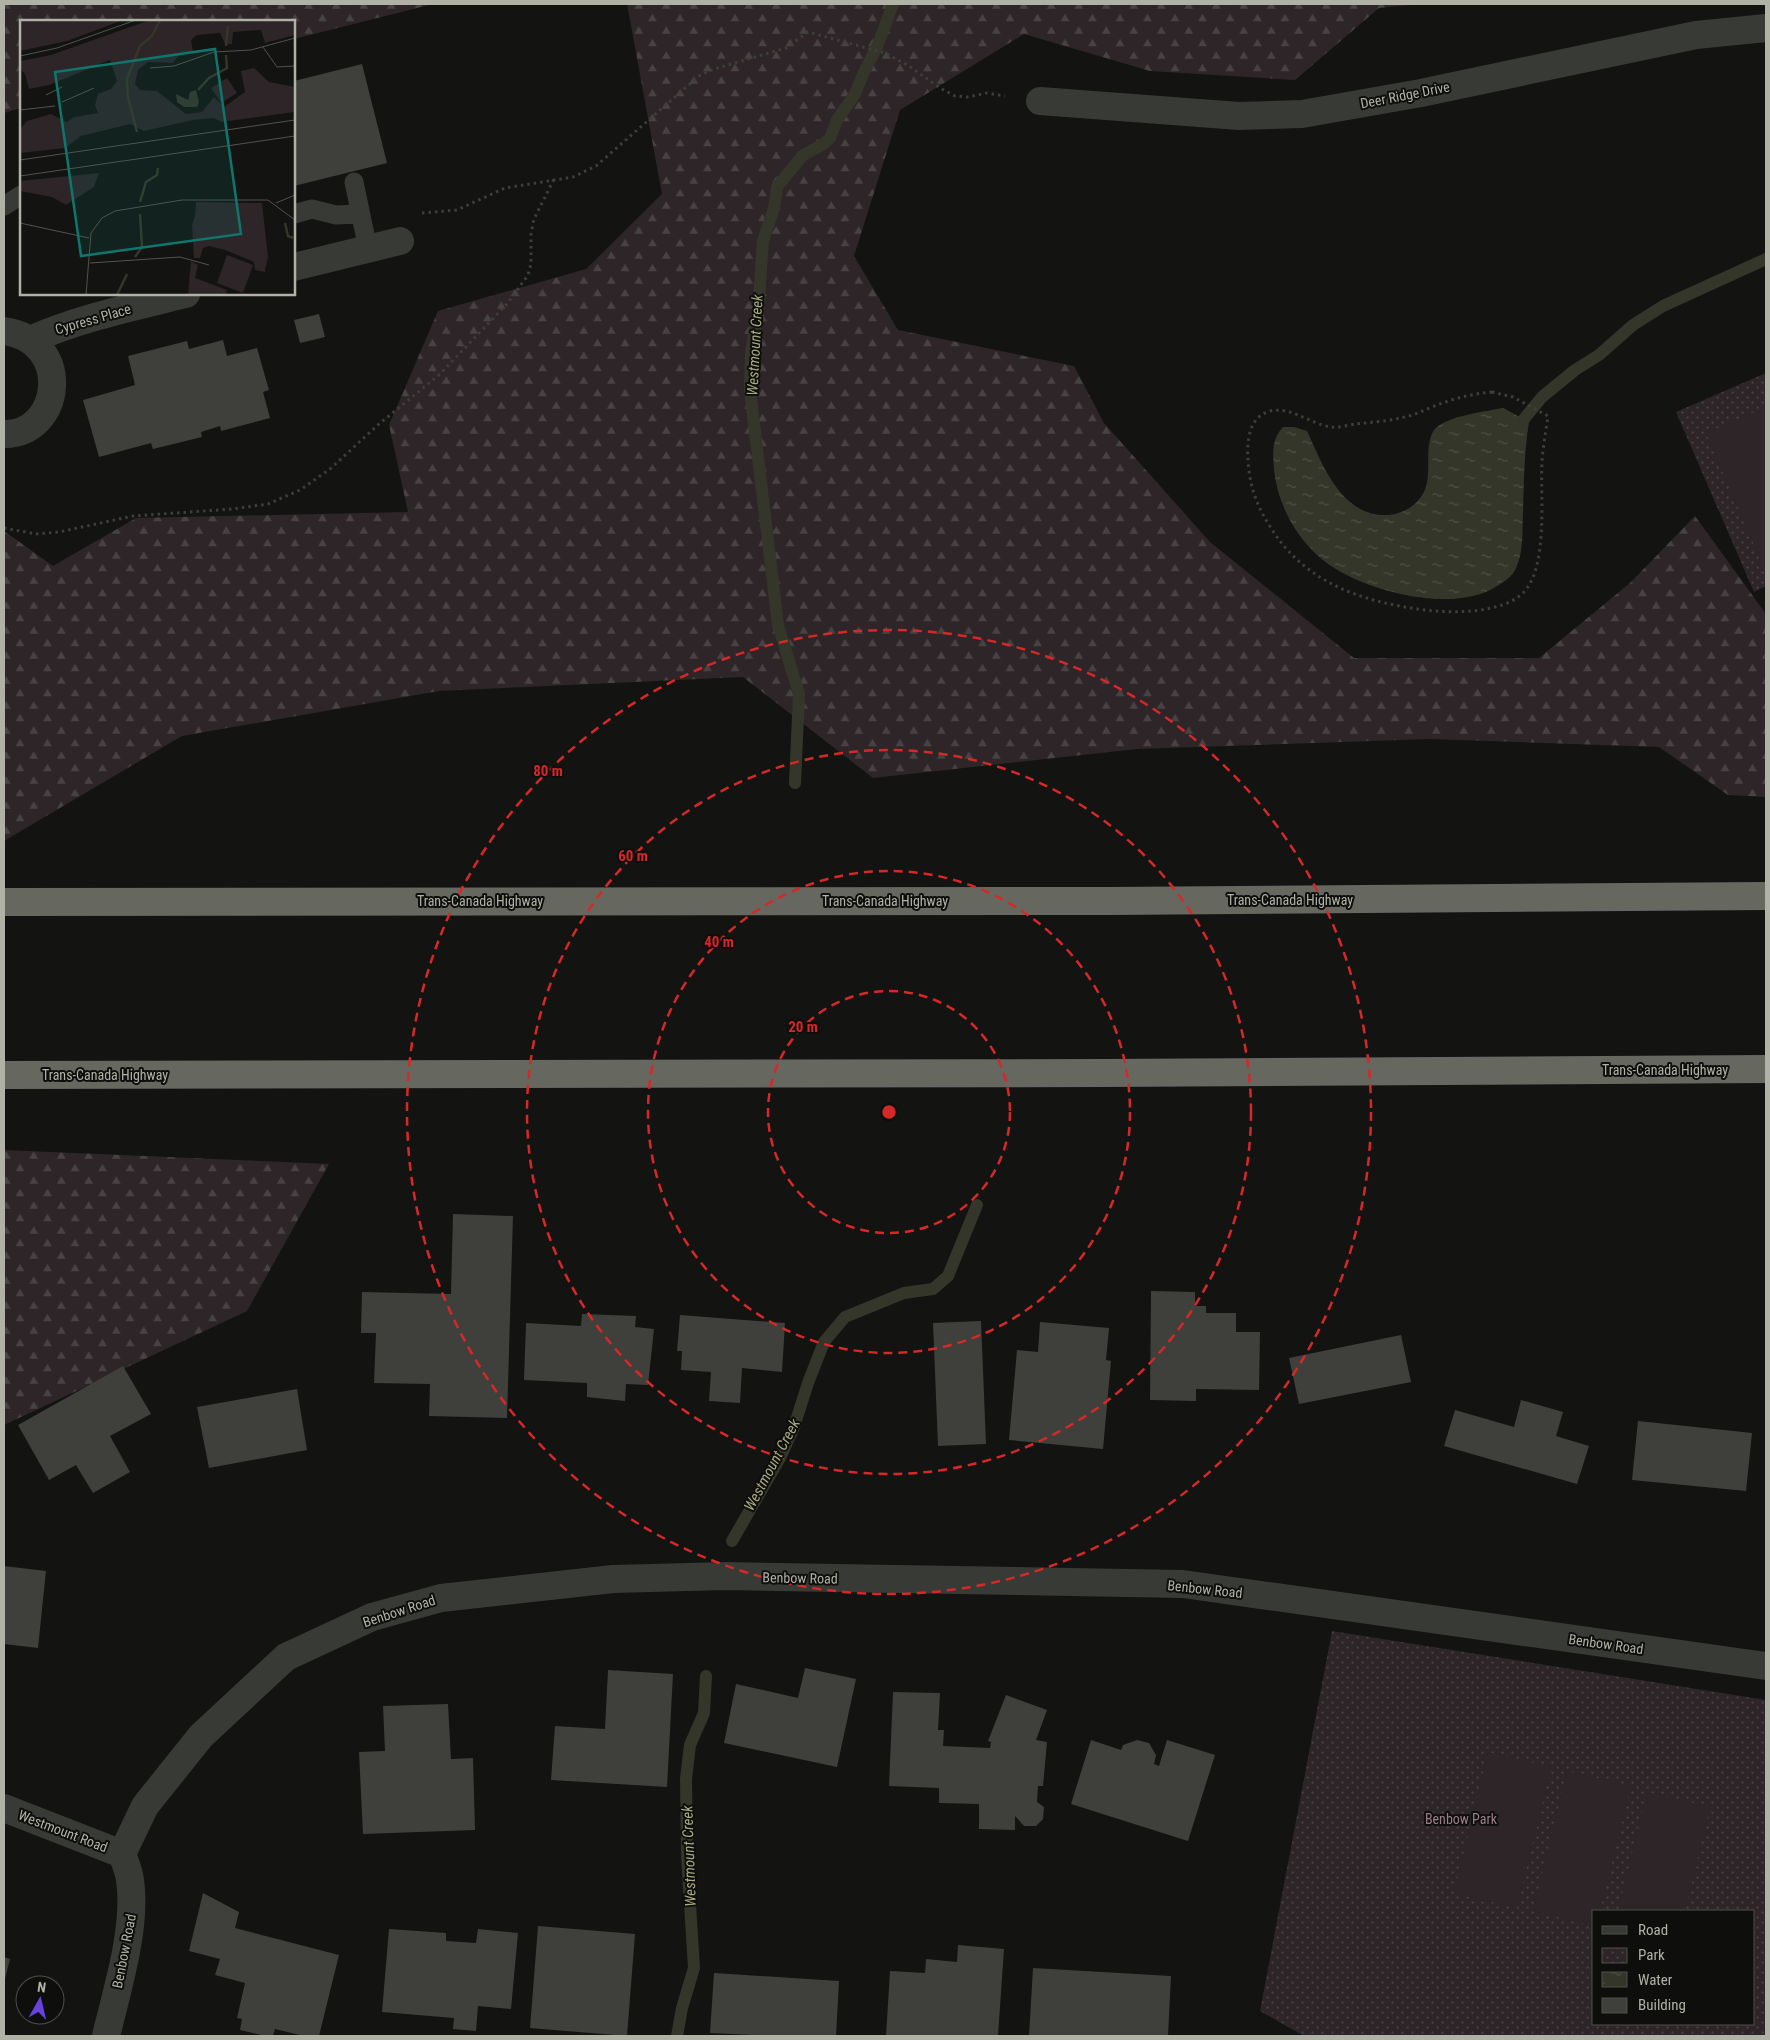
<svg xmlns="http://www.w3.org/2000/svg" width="1770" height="2040" viewBox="0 0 1770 2040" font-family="'Roboto Condensed',sans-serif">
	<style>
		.forest { fill: url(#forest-firs) }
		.park { fill: url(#park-dots); fill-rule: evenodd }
		.pitch { fill: #2d2527 }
		.water { fill: url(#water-ripples) }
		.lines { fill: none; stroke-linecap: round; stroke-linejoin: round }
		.stream { stroke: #35362a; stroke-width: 12 }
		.building { fill: #3f403c }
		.path { stroke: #3d3f3a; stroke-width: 3; stroke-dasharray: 2.5 4; stroke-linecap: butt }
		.service { stroke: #383a36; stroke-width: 19 }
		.minor { stroke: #383a36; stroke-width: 28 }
		.tertiary { stroke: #383a36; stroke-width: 28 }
		.motorway { stroke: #666860; stroke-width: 28 }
		.ring { fill: none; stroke: #d62828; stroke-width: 2.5; stroke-dasharray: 9 6 }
		.labels { text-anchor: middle; stroke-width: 4; stroke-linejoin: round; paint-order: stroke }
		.street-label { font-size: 14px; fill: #afb2a5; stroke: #0e0e0d }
		.park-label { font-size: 14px; fill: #9b7e89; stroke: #0e0e0d }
		.water-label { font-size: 15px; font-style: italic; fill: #a8aa80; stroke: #0e0e0d }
		.inset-river { fill: none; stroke: #35362a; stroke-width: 2.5 }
		.inset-road { fill: none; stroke: #51534d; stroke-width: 1 }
		.view { fill: #0f766e; fill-opacity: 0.15; stroke: #0f766e; stroke-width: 2.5 }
		.inset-edge { fill: none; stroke: #afb2a5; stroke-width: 2.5 }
		.centre { fill: #d62828; stroke: #0e0e0d; stroke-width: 2.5 }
		.ring-label { font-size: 15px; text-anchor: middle; font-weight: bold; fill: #d62828; stroke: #0e0e0d; stroke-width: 4; stroke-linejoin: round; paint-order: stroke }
	</style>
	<defs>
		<pattern id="forest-firs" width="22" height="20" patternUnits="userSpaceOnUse" patternTransform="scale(1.25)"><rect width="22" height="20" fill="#2d2527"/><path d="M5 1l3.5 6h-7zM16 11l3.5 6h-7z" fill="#494243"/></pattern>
		<pattern id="park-dots" width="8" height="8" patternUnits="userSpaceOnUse" patternTransform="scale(1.25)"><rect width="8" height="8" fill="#2d2527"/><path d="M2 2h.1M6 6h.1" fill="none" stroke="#494243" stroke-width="1.8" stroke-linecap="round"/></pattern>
		<pattern id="water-ripples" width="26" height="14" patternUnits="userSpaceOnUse" patternTransform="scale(1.25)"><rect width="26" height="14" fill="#35362a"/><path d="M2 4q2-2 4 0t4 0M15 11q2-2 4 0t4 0" fill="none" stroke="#505146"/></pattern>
	</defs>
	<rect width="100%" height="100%" fill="#131312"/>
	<path class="forest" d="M4,4h429l-139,35v-18h-273v87l-17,5z
		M627,4h792l-40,4 -84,72 -145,-9 -126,-37 -124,76 -46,146 44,74 176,36 30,57 106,119 144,116h185l91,-75 65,-67 71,98v183l-38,-2 -69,-48 -230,-8 -292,10 -264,29 -130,-101 -304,14 -257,45 -178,105v-310l49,35 83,-48 272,-6 -19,-87 49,-114 148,-42 76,-75z
		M4,1150l325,14 -82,147 -243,114z"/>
	<path class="park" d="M1766,373v213l-12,6 -78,-180z
		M1332,1631l434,69v336h-462l-44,-25zM1594,1911h160v113h-160z"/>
	<path class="pitch" d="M1766,407v155l-4,2 -56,-131z
		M1488,1752l63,15 -34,141 -63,-15z
		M1567,1771l64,15 -31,125h-6v15l-61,-15z
		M1647,1792l63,15 -25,104h-67z"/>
	<path class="water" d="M1503,408l26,14c-5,30 -5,60 -6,90 -1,19 1,39 -7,56 -4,9 -11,13 -19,18 -43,29 -136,5 -174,-26 -27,-22 -45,-55 -49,-90 -1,-17 -3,-30 9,-43h11l13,4c16,35 35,87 82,84 12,-1 25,-8 32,-18 14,-19 1,-48 13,-67 9,-13 53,-19 69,-22z"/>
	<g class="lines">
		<path class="stream" d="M1524,419l18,-22 33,-27 24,-15 34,-30 30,-19 103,-47
			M795,783l4,-89 -21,-69 -28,-235 1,-38 7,-40 5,-71 11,-33 3,-21 26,-32 19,-10 8,-7 7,-18 18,-26 9,-22 13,-25 16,-43
			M732,1541l48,-83 14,-31 14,-44 16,-41 21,-25 59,-24 29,-4 15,-13 29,-71
			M677,2036l5,-28 12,-40 -7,-112 -1,-77 4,-34 14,-32 2,-37"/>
	</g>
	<path class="building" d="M362,64l25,99 -93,23v-105z
		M319,314l6,23 -25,6 -6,-23z
		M223,340l4,16 30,-8 12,42 -6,2 7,26 -49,13 -1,-5 -19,6 1,5 -49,12 -2,-6 -52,14 -16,-57 52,-15 -7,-29 59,-15 2,8z
		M453,1214l60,2 -6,202 -78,-2 1,-32 -56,-1 2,-50h-15l1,-41 89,2z
		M1151,1291l44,1v14h11v7h30v19h24l-1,58 -63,-1v12l-46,-1z
		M582,1314l54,2 -1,11 19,2 -6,56 -22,-1 -1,17 -38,-4v-14l-63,-3 2,-57 55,3z
		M680,1315l105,8 -3,49 -40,-4 -2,35 -31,-2 2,-29 -30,-2 1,-19h-5z
		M981,1321l5,123 -48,2 -5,-123z
		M1040,1322l69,6 -3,32 5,1 -8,88 -94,-9 8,-90 21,2z
		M1401,1335l10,47 -112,22 -10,-46z
		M123,1366l28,48 -41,22 20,36 -37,21 -17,-28 -27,15 -31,-55z
		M297,1389l10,61 -98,18 -12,-61z
		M1521,1400l42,12 -7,24 33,10 -12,38 -133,-38 11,-36 59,17z
		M1638,1421l114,12 -6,58 -114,-11z
		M4,1566l42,5 -8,77 -34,-4z
		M805,1668l51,11 -19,88 -113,-24 12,-59 62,14z
		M608,1670l65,4 -6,113 -116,-7 4,-54 50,3z
		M893,1692l47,1 -2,37h6l-1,16 47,2 1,-6 -3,-1 18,-46 41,15 -11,30 11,2 -4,44h-5l-1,16 7,5 -1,12 -7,7h-12l-9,-10v14l-36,-1v-25l-40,-1v-15l-50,-2z
		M448,1704l3,55 22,-1 2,72 -112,4 -4,-82 26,-1 -2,-45z
		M1091,1740l30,10 2,-5 14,-5 12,3 7,12 -2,9 5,2 8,-26 48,15 -27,86 -117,-37z
		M203,1893l36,19 -4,16 104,27 -20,81h-15l-29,-7 -2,7h-8l-25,-6 2,-11 -5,-1 8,-35 -30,-8 5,-16 -31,-8z
		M538,1926l97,8 -8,102 -97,-8z
		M389,1929l57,4v8l30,2 2,-14 40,4 -7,76 -33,-3 -2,25 -23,-2 1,-11 -72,-6z
		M958,1945l46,4 -6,87h-112l4,-65 35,2 1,-14 31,3z
		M4,1957l6,2 -6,24z
		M1033,1968l138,8 -3,60h-139z
		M714,1973l125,8 -3,55h-64l-62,-3z"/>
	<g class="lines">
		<path class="path" d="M422,213l35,-3 48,-22 68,-11 23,-11 103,-90 15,-7 72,-21 22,-16 77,21 24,13 31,22 15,8 12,1 20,-4 18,3
			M1492,392l21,5 35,19c-2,15 -5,30 -6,45 -2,35 7,108 -20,133 -21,18 -61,19 -88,17 -65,-7 -127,-25 -163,-83 -14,-21 -22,-43 -23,-69 -1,-13 0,-34 12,-43 23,-17 48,8 71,11 7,1 17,-2 25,-3 17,-2 35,-3 53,-8 8,-2 15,-6 23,-9 20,-8 38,-13 60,-15z
			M4,528l32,6 23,-2 74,-16 99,-7 36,-5 32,-14 30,-21 49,-45 60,-49 68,-71 21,-29 3,-11v-30l3,-15 20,-40"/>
		<path class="service" d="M354,182l14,67
			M4,206l17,-11
			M294,214l18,-5 24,6 24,-1"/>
		<path class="minor" d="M1040,101l199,15 63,-2 119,-21 275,-58 70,-7
			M294,267l106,-26
			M4,331c70,10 58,104 0,103
			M30,340c50,-22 103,-33 156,-46
			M122,1854l23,-48 56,-70 85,-79 86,-40 69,-19 172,-19 113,-3 457,8 583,82"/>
		<path class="tertiary" d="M4,1808l118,46c3,8 7,17 8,26 7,47 -13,110 -24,156"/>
		<path class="motorway" d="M4,902l1106,-1 656,-5
			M4,1075l1100,-2 662,-4"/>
	</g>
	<g class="ring">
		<circle cx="889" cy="1112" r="121"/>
		<circle cx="889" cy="1112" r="241"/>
		<circle cx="889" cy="1112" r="362"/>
		<circle cx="889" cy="1112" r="482"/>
	</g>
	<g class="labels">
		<g class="street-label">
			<text transform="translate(1405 95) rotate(-11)" y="5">Deer Ridge Drive</text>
			<text transform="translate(93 319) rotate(-16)" y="5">Cypress Place</text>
			<text x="1290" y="905">Trans-Canada Highway</text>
			<text x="480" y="906">Trans-Canada Highway</text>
			<text x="885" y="906">Trans-Canada Highway</text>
			<text x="1665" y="1075">Trans-Canada Highway</text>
			<text x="105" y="1080">Trans-Canada Highway</text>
			<text transform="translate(800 1578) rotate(1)" y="5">Benbow Road</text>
			<text transform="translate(1205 1589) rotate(6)" y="5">Benbow Road</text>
			<text transform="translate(399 1611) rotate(-18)" y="5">Benbow Road</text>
			<text transform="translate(1606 1644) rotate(8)" y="5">Benbow Road</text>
			<text transform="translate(63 1831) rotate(21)" y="5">Westmount Road</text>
			<text transform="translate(124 1951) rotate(-79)" y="5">Benbow Road</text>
		</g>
		<g class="park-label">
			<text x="1461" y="1824">Benbow Park</text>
		</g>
		<g class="water-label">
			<text transform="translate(755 345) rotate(-87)" y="5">Westmount Creek</text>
			<text transform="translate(772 1465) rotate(-62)" y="5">Westmount Creek</text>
			<text transform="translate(689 1856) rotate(-92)" y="5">Westmount Creek</text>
		</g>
	</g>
	<g transform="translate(20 20)">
		<rect width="275" height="275" fill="#131312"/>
		<path d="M0,0h103l-56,21 -47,10zM130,0h145v15l-30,8 -4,-13 -28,2 -1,12h-7l-5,-11 -23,2 -6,5 2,12 -14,3 -6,8 -25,-1 -10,8 -3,14 5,6 17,1 29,23 16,-2 12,-15 10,10 21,-15 -4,-21 13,-3 15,14 26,5v25l-74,10 -7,-4 -21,2 -49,11 -14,-7 -49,12 -16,12 -45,5v-24l7,-8 24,-7 16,8 7,-5 24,-4 -3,-8 3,-11 13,-5 6,-8 -7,-21 -61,25 -20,4 -4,-15 -5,-5 1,-8 30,-6zM79,153l-5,14 -28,18 -14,-8 -32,-6v-10zM177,189l69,49 -1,14 -10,-2 -2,-13 -44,-11 -6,2 -3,10h-6l-2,-33zM171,241l7,4 -3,13 32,12 -1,5h-38z" fill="#2d2527"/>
		<path d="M207,58l10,15 -16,10 -10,-15zM176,182l66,1 6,54 -2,10 -72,-30z" fill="#2d2527"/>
		<path d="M207,235l26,10 -10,28 -26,-10z" fill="#2d2527"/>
		<path d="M176,70l3,12 -2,5h-13l-7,-5 -1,-8 12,6 2,-8z" fill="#35362a"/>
		<path class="inset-river" d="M206,26l2,-20M178,70l11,-12 18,-10 -1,-13M117,112l-9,-35 -1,-18 13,-33 12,-10 8,-16M120,182l6,-20 11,-7 1,-7M265,203l3,13 5,2M115,237l7,-10 -2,-33M97,275l10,-21"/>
		<path class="inset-road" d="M243,27l14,20 18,-1M0,36l37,-8 79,-28M130,48l24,-2 40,-14 37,-2 44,-12M26,75l16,-8M42,82l32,-14M0,90l35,-4M0,140l275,-40M0,156l275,-40M256,183l19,-8M0,203l69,15M70,243l90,-6 29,8M66,275l5,-62 11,-15 13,-7 67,-11h86l27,20"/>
		<path class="view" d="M195,29l26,185 -160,22 -26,-184z"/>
		<rect width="275" height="275" class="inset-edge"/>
	</g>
	<circle cx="889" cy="1112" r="8" class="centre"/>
	<g class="ring-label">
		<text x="548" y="776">80 m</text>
		<text x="633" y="861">60 m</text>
		<text x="719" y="947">40 m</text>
		<text x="803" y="1032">20 m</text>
	</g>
	<rect width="1770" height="2040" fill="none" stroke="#afb2a5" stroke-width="10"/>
	<rect x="1592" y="1910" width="162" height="115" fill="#0e0e0d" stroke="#4e504a"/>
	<rect x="1602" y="1926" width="25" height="8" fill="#383a36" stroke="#4e504a"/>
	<text x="1638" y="1935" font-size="15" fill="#afb2a5">Road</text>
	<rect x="1602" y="1948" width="25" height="15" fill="url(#park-dots)" stroke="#4e504a"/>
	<text x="1638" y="1960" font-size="15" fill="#afb2a5">Park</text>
	<rect x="1602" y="1972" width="25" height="15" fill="url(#water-ripples)" stroke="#4e504a"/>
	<text x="1638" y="1985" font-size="15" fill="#afb2a5">Water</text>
	<rect x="1602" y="1998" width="25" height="15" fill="#3f403c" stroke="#4e504a"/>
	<text x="1638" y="2010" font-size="15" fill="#afb2a5">Building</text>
	<g transform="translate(40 2000) rotate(8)"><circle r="24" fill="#0e0e0d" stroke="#4e504a"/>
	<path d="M0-4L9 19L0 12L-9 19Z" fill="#6743db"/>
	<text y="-8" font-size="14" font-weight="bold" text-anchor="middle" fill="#afb2a5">N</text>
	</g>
</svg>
